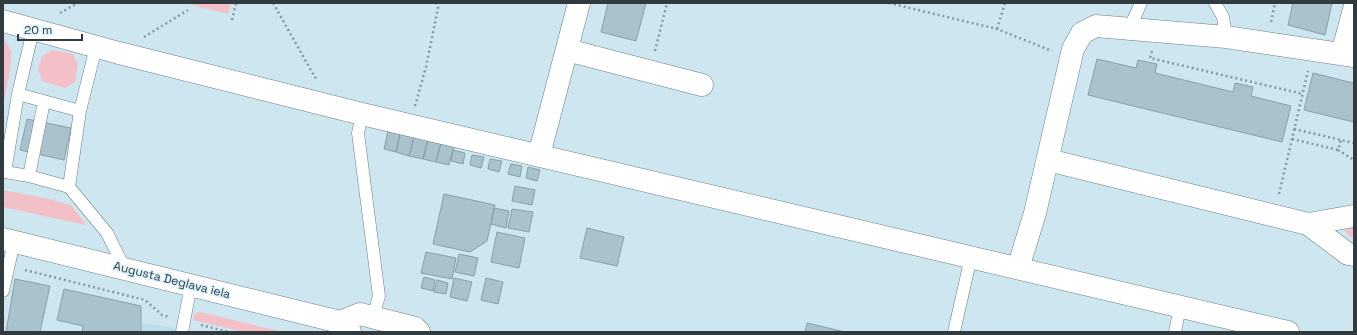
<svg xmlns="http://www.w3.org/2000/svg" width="1357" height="335" viewBox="0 0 1357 335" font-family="'Space Grotesk',sans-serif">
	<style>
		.built { fill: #bcddeb }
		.green { fill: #f3c0c8 }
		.building { fill: #aac2cc; stroke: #889fa9 }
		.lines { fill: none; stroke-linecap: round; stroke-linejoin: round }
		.lane-casing { stroke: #697f88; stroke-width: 13 }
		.street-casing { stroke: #697f88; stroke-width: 23 }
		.secondary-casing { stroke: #697f88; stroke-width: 23 }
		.path { stroke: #87989f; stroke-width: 2.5; stroke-dasharray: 2 3; stroke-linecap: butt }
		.lane { stroke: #fff; stroke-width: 12 }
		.street { stroke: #fff; stroke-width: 22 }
		.secondary { stroke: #fff; stroke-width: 22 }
		.labels { text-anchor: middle; stroke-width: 3; stroke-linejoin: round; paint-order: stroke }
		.street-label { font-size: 12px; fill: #313a3e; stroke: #dbf3fe }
	</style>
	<rect width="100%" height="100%" fill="#cee6f0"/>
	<path class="built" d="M142,322l50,10h-50z"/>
	<path class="green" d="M185,3h46l-3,11z
		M3,37l8,14 -1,20 -7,35z
		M53,50l20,4 5,11 -3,17 -10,6 -23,-7 -4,-12 4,-13z
		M3,190l46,9 23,7 14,19 -83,-18z
		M1354,227v13l-10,-10z
		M201,312l82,20h-39l-51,-12 2,-7z"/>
	<path class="building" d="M608,3h38l-10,38 -35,-9z
		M1293,3h39l-7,32 -37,-10z
		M1097,59l39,9 2,-8 19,4 -2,9 78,19 2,-9 18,4 -2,9 40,10 -9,36 -194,-47z
		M1313,73l40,10 1,-2v41l-50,-12z
		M27,119l44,9 -7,32 -44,-10z
		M388,131l12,3 -4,18 -12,-3z
		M400,134l14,3 -5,19 -13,-4z
		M414,137l14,3 -5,19 -14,-3z
		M428,140l13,3 -5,19 -13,-3z
		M441,143l13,3 -5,19 -13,-3z
		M453,150l12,3 -2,11 -12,-3z
		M472,155l12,2 -3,11 -11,-3z
		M490,159l12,2 -3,11 -11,-3z
		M511,164l11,2 -2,11 -12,-3z
		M528,167l12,3 -3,11 -11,-3z
		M515,186l20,4 -3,15 -20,-4z
		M444,194l51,11 -8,36 -17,11 -37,-8z
		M494,208l15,3 -3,17 -15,-4z
		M512,209l21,3 -4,20 -21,-4z
		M587,228l37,9 -7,29 -37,-8z
		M497,232l28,6 -6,30 -28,-6z
		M426,252l30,6 -4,21 -31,-6z
		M459,254l19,4 -4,18 -19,-4z
		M424,277l11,3 -2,11 -12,-3z
		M454,278l18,4 -5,19 -17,-4z
		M486,278l17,4 -5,22 -17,-4z
		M15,279l35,7 -10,46h-34z
		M437,280l11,3 -2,11 -12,-2z
		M64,289l77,17v26h-59l1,-6 -26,-6z
		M807,323l38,9h-40z"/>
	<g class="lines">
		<g class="lane-casing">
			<path id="lane" d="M1215,3l8,14 3,20
				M1129,29l12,-26
				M33,30l-15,64 -13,78 24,4 40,11 38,46 18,36
				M18,94l62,17
				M362,114l-4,19 21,163 -6,21
				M29,176l15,-74
				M69,187l11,-76 16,-64
				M3,291l11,-49
				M182,332l9,-47
				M954,332l17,-75
				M1175,332l5,-25"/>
		</g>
		<g class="street-casing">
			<path id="street" d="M3,21l116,32 243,61 926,218
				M567,50l135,35
				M1342,54l12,-45
				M539,155l40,-152
				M1048,160l260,64 40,30 6,1
				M1308,224l46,-8
				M1018,268l17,-55 38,-164 9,-16 14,-7 130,11 128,19"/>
		</g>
		<g class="secondary-casing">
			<path id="secondary" d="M3,239l337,83 10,10
				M340,322l20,-8 55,14 4,4"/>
		</g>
		<path class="path" d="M273,3l43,76
			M435,3l4,1
			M889,3l108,26 55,22
			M60,13l18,-10
			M232,20l4,-17
			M1271,22l4,-19
			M997,29l8,-26
			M144,37l44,-27
			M655,51l12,-48
			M1152,51l-2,7 153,36
			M415,106l11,-39 13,-64
			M1294,129l60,14
			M1292,139l46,11 3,-10
			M1338,150l16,10
			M1279,194l29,-123
			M25,270l120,30 17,15 7,2
			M201,325l28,7"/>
		<use href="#lane" class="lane"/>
		<use href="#street" class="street"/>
		<use href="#secondary" class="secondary"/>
	</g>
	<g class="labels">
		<g class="street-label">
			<text transform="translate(172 280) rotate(14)" y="4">Augusta Deglava iela</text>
		</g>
	</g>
	<rect width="1357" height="335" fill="none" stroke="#313a3e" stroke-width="8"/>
	<path d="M18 34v6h64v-6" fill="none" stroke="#313a3e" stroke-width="2"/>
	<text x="24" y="34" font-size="12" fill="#313a3e" stroke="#dbf3fe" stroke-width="3" paint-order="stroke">20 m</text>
</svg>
